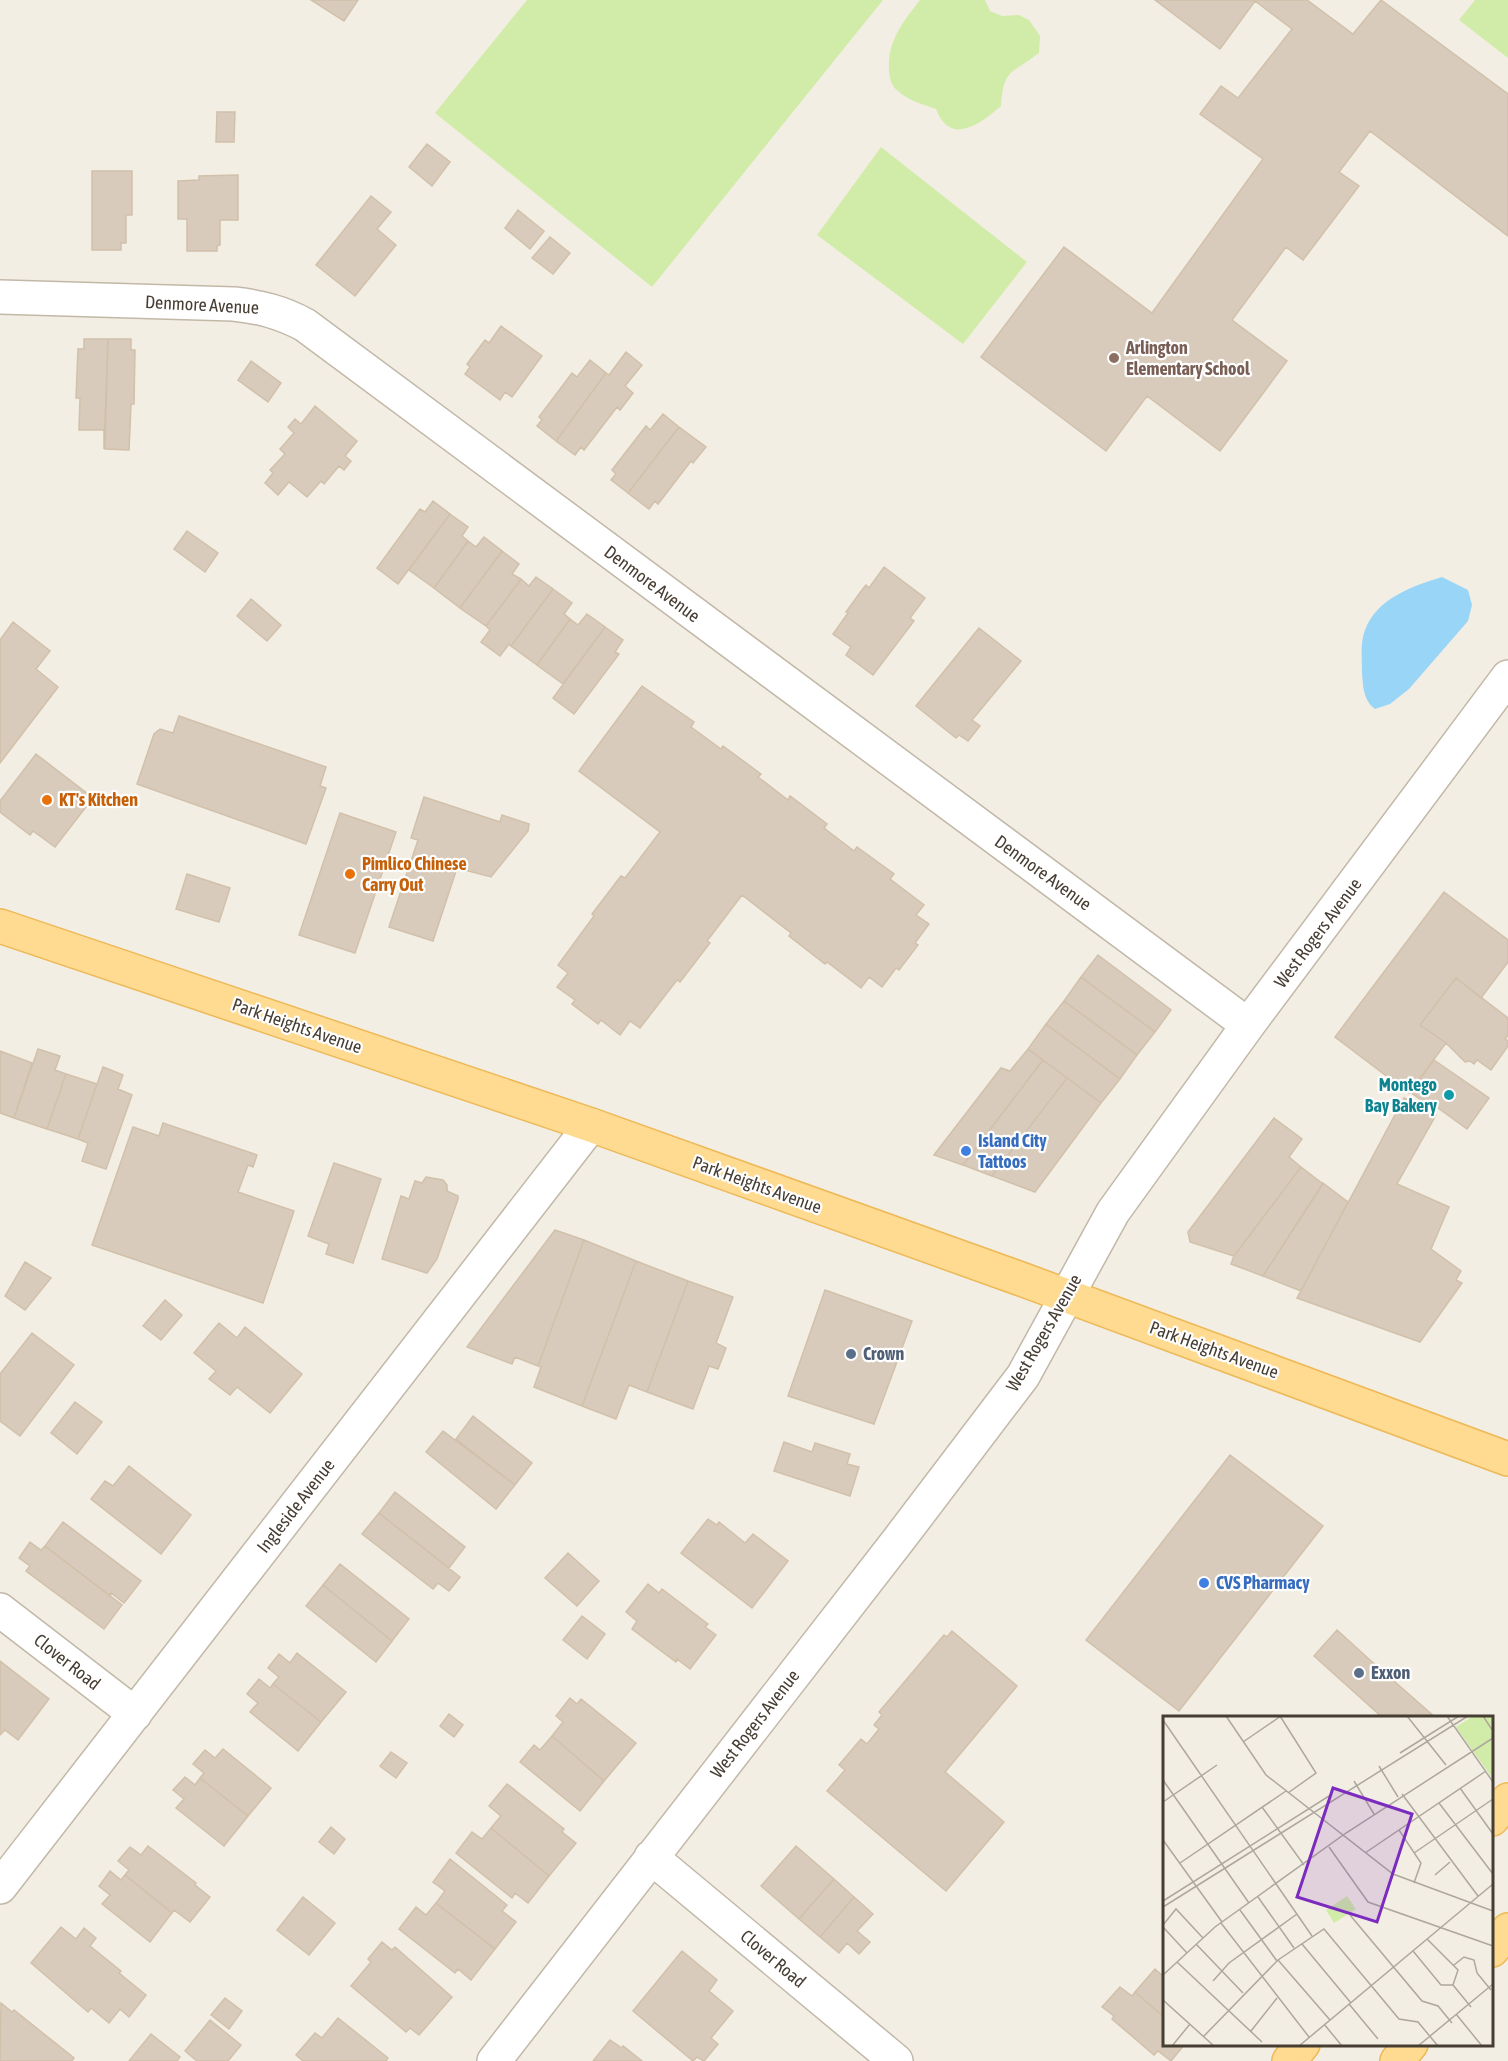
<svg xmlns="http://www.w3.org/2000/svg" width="1508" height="2061" viewBox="0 0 1508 2061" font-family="'Asap Condensed',sans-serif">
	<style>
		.green { fill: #d1eca8 }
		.water { fill: #99d5f6 }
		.building { fill: #d9cbbb; stroke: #d1c0aa; stroke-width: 1.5 }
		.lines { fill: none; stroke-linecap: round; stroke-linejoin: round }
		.minor-casing { stroke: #c2b8a8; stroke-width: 36 }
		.major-casing { stroke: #edb957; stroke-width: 36 }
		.minor { stroke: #fff; stroke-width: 33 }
		.major { stroke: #ffda91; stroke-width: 33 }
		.education-dot { fill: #8d6e63; stroke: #fff; stroke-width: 2 }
		.food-dot { fill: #e8710a; stroke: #fff; stroke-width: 2 }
		.culture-dot { fill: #0f9aa8; stroke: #fff; stroke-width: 2 }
		.shop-dot { fill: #3f7fe0; stroke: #fff; stroke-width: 2 }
		.service-dot { fill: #5c6f8a; stroke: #fff; stroke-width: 2 }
		.labels { text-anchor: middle; stroke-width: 4.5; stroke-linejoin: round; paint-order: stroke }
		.street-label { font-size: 18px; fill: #463d33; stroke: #fff }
		.education-label { font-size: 18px; font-weight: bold; fill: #785e54; stroke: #fff; text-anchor: start }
		.food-label { font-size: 18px; font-weight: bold; fill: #c56008; stroke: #fff; text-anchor: start }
		.culture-label { font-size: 18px; font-weight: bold; fill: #0d838f; stroke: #fff; text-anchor: end }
		.shop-label { font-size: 18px; font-weight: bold; fill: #366cbe; stroke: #fff; text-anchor: start }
		.service-label { font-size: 18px; font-weight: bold; fill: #4e5e75; stroke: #fff; text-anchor: start }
		.inset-road { fill: none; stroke: #aea79d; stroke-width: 1.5 }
		.view { fill: #7b2cbf; fill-opacity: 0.15; stroke: #7b2cbf; stroke-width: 3 }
		.inset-edge { fill: none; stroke: #463d33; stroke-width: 3 }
	</style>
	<rect width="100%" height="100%" fill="#f3eee3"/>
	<path class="green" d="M527,0h356l-231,287 -217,-174z
		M920,0h65l5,11 12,5 17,-1 10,5 11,16 -1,17c-28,22 -35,14 -38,53 -22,19 -51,40 -65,3 -14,-5 -27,-8 -38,-18 -7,-5 -8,-12 -9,-20 -2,-30 14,-49 31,-71z
		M1475,0h33v58l-49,-38z
		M881,147l146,115 -64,82 -146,-109z"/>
	<path class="water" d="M1442,577l26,13 4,15 -4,16 -59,68 -19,15 -15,5c-12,-9 -12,-23 -13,-37 0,-14 -2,-29 3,-42 12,-32 48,-44 77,-53z"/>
	<path class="building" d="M311,0h47l-14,21z
		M1155,0h152l46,34 28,-34 127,94v142l-138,-105 -31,41 20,14 -56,74 -17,-13 -54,73 55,41 -67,90 -73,-55 -41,55 -125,-94 83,-110 88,66 111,-154 -63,-45 21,-28 17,12 54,-69 -37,-28 -35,48z
		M217,112h18l-1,30h-18z
		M427,144l23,18 -18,24 -23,-19z
		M92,171h40v44h-6v28h-5v7h-29z
		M238,175v45h-18v25l-3,1v5h-30v-32h-9v-38l21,-1v-4z
		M371,196l20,16 -14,17 19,16 -41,51 -39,-31z
		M518,210l26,21 -14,18 -25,-21z
		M550,237l20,16 -17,21 -21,-16z
		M501,326l41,30 -30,41 -7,-5 -5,8 -35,-26 5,-7 -3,-3 18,-24 4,3z
		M84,339h24l-4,110v-19h-25l1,-32h-4l2,-49h6z
		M108,339h23v11h4l-1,54h-3l-2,46 -24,-1z
		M626,352l16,13 -17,21 8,7 -13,17 -3,-3 -33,43 -3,-3 -6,8 -19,-14 50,-68 3,2z
		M590,360l16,13 -50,68 -19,-15 5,-6 -3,-3 33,-44 5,4z
		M251,361l30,22 -13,19 -30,-22z
		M315,406l42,35 -12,15 6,5 -7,9 -5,-4 -15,18 -3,-3 -14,16 -18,-15 -11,13 -13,-12 8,-10 -3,-3 15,-16 -5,-5 14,-16 -6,-6 7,-8 6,5z
		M663,414l16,13 -51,66 -17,-13 5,-6 -4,-4 34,-44 4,4z
		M679,427l27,20 -13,16 -2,-2 -33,43 -3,-3 -6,8 -21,-16z
		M433,501l17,13 -52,70 -21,-16 43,-59 5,3z
		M450,514l18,13 -6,9 6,5 -34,47 -25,-18z
		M187,531l31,22 -13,19 -31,-23z
		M484,537l18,14 -42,57 -26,-20 34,-47 8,6z
		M502,551l17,13 -7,10 9,5 -35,47 -26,-18z
		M884,567l41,31 -15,20 4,3 -41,54 -27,-20 5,-8 -18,-13 15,-21 -2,-1 16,-22 4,-5 3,3z
		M536,577l17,12 -42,57 -2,-2 -9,12 -19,-14 9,-12 -4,-4 35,-47 8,7z
		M553,589l19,14 -8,11 6,5 -33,46 -26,-19z
		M251,599l30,26 -14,16 -30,-25z
		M587,614l18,13 -42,57 -26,-19 33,-46 8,6z
		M13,622l37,29 -14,18 22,18 -58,76v-123z
		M605,627l18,13 -8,12 4,2 -45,60 -21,-16z
		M979,628l42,33 -49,59 8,6 -12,15 -9,-6 -3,3 -40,-32z
		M642,686l52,36 -3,5 30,22 2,-3 38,28 -3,3 30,23 2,-4 37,28 -3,4 30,23 3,-4 37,27 -4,5 34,26 -8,10 13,9 -14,19 3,2 -19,25 -3,-2 -14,19 -13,-10 -8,11 -34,-26 -2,2 -36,-28 2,-3 -49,-38 -35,46 3,2 -30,39 -3,-2 -37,48 -10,-7 -10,14 -19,-15 -3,4 -26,-20 3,-4 -18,-13 11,-14 -10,-8 36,-49 -2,-2 29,-38 4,2 35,-46 -81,-61z
		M179,716l147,51 -6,19 6,2 -20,56 -169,-60 17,-50 6,-5 13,4z
		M36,754l57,44 -38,49 -22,-16 -3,4 -30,-23v-11z
		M424,797l76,25 2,-7 27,9 -1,7 -37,46 -34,-9 -24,73 -44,-14 29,-87 -7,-2z
		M340,813l56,19 -41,121 -56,-18z
		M187,874l43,14 -11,34 -43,-13z
		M1444,892l64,48v22l-27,36 -25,-20 -36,47 26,18 -37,50 -74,-56z
		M1098,955l73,55 -16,22 -74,-55z
		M1081,977l74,55 -18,23 -73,-54z
		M1456,978l52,40v17l-3,4 3,2v5l-17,24 -14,-10 -3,4 -4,-3 -5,1 -19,-19 -26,-18z
		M1064,1001l73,54 -17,24 -74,-55z
		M1046,1024l74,55 -19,24 -73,-54z
		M38,1049l22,7 -5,14 11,4 -19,55 -33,-11z
		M1028,1049l15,11 -80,105 -29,-10 67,-87 9,3z
		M0,1051l32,12 -18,55 -14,-5z
		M1043,1060l24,18 -75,98 -29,-11z
		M1434,1060l55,38 -22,31 -29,-21 -2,2 -26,-18z
		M103,1067l20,8 -5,14 14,6 -26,74 -24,-8 6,-18 -10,-4z
		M66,1074l31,10 -19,55 -31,-10z
		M1067,1078l34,25 -66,89 -43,-16z
		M1404,1098l32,17 -39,69 52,23 -18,42 30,22 -5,9 6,3 -42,59 -123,-44z
		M1274,1118l28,21 -13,18 12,10 -67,89 -44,-14 -2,-10z
		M163,1123l94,32 -4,12 -5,-2 -10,27 56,19 -31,92 -171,-58 41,-118 26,9z
		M334,1163l47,16 -28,84 -27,-9 3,-10 -21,-8z
		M1301,1167l22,17 -60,92 -32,-12 3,-8z
		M426,1177l17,3 4,5v6l11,5v3l-21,60 -10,14 -45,-14 19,-63 8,3 6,-18 7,2z
		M1323,1183l25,19 -47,89 -38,-15z
		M555,1230l29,10 -46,126 -23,-9 -3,7 -45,-17z
		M584,1240l52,21 -54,145 -48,-19 7,-20 -3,-1z
		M636,1261l52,20 -41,111 -18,-7 -13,34 -34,-13z
		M25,1262l26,16 -26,32 -20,-14z
		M688,1281l45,16 -17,46 10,5 -8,21 -9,-3 -16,43 -46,-17z
		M825,1290l87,31 -38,103 -86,-28z
		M165,1300l17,15 -21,25 -18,-14z
		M219,1323l18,15 8,-11 57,47 -32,39 -33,-26 -7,8 -21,-16 7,-8 -22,-18z
		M32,1333l42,32 -54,71 -20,-15v-47z
		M75,1402l27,20 -25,32 -26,-21z
		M473,1416l59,47 -17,22 -59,-46z
		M443,1431l72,54 -19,24 -70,-57z
		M784,1442l28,10 3,-9 35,11 -3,10 12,3 -9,29 -76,-25z
		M1230,1455l93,71 -144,185 -93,-71z
		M129,1466l62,49 -30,39 -70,-55 14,-18 8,5z
		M395,1492l70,55 -16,21 -70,-55z
		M379,1513l81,64 -11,14 -11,-8 -5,6 -71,-55z
		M708,1519l9,6 2,-3 26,21 8,-9 35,27 -36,47 -71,-55z
		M63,1522l78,59 -17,22 -13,-10 -1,3 -65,-50z
		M30,1542l11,8 4,-4 77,59 -18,24 -78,-58 4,-5 -11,-8z
		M568,1553l31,28 -22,25 -32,-28z
		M340,1564l69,55 -17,22 -69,-56z
		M648,1584l11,9 3,-4 46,35 -3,3 11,8 -26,34 -13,-10 -1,3 -44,-33 5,-8 -11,-9z
		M323,1585l69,56 -16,21 -70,-56z
		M582,1616l23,18 -18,25 -24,-19z
		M1337,1630l33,30 66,58h-53l-69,-62z
		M952,1631l65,55 -72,86 59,50 -58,69 -119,-100 18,-21 -6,-5 22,-26 6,5 12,-15 -5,-4 8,-10 -3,-3 65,-77 3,2z
		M297,1653l49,39 -25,30 -48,-38 6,-7 -11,-9 11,-14 11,9z
		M0,1661l49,38 -31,41 -13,-10 -5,5z
		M259,1679l11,9 3,-4 48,38 -23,29 -48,-39 8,-9 -11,-9z
		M570,1698l7,6 4,-5 55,44 -32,38 -52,-45 11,-14 -7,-6z
		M449,1714l14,11 -9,12 -14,-11z
		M552,1736l52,45 -24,30 -60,-49 14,-17 6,5z
		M223,1749l48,39 -23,28 -48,-38 4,-5 -11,-9 12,-14 10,8z
		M391,1752l16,11 -11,15 -16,-12z
		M185,1777l10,8 5,-7 48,38 -24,30 -48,-38 8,-9 -11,-9z
		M507,1784l57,45 -2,3 14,11 -27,33 -58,-48 10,-12 -12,-10z
		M331,1827l14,12 -11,15 -15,-12z
		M491,1828l58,48 -21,27 -13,-10 -3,5 -56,-45 16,-21 10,7z
		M148,1846l48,37 -1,2 15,12 -20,25 -16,-12 -2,3 -47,-38 4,-5 -11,-9 12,-14 11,8z
		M796,1846l38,33 -35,40 -38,-33z
		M450,1859l57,46 -5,6 14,11 -21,27 -59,-46 9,-12 -12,-9z
		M110,1871l11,9 4,-5 47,38 -22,29 -48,-38 8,-9 -11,-9z
		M834,1879l20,18 -34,40 -21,-18z
		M303,1897l32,26 -26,32 -32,-25z
		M854,1897l19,17 -16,17 13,11 -11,12 -12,-11 -8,10 -19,-16z
		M436,1903l59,46 -24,31 -13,-11 -3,4 -56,-44 17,-22 10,8z
		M61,1927l15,12 8,-11 12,10 -6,8 31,25 -2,2 27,22 -17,22 -9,-8 -11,14 -18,-15 -3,4 -57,-49z
		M382,1942l10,8 3,-3 57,50 -33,38 -9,-7 -4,4 -55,-46 20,-24 -3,-3z
		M682,1951l35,29 -8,11 24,20 -22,27 7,6 -14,17 -7,-4 -4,4 -60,-50z
		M1155,1969l9,8v40l-29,-25z
		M1120,1987l12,9 3,-4 29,25v27h21l-14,17 -13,-10 -4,4 -42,-36 2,-3 -12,-9z
		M225,1998l17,13 -13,18 -18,-14z
		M1,2003l11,9 2,-2 60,48 -2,3h-72z
		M338,2018l50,40 -2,2 1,1h-84l-7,-6 19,-22 7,5z
		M210,2020l31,25 -13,16h-31l-12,-10z
		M151,2034l29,23 -3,4h-48z
		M610,2040l12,8 1,-2 19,15h-49z"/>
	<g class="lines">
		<g class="minor-casing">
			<path id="minor" d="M0,297l234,7c26,3 47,8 71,21l943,700
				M0,1610l135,104
				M651,1857l245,204
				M0,1887l591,-762
				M494,2061l406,-523 123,-162 90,-164 135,-187 260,-348"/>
		</g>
		<g class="major-casing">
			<path id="major" d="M0,926l591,199 430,154 487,180
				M1492,1819l16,-19
				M1492,1950l16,-20
				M1289,2061l14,-17
				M1397,2061l14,-17"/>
		</g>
		<use href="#minor" class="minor"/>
		<use href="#major" class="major"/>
	</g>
	<circle class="education-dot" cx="1114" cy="358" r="6"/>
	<g class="food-dot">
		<circle cx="47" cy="800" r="6"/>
		<circle cx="350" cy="874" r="6"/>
	</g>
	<circle class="culture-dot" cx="1449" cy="1095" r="6"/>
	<g class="shop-dot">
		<circle cx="966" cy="1151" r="6"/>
		<circle cx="1204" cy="1583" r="6"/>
	</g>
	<g class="service-dot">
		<circle cx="851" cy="1354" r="6"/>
		<circle cx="1359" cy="1673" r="6"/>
	</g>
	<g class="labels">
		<g class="street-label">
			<text transform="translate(202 305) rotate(3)" y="6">Denmore Avenue</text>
			<text transform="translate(652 584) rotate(37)" y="6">Denmore Avenue</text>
			<text transform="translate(1043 873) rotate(36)" y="6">Denmore Avenue</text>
			<text transform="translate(1318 933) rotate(-53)" y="6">West Rogers Avenue</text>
			<text transform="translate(297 1026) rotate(19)" y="6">Park Heights Avenue</text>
			<text transform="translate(757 1185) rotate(20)" y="6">Park Heights Avenue</text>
			<text transform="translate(1044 1333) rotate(-60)" y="6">West Rogers Avenue</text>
			<text transform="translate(1214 1350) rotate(20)" y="6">Park Heights Avenue</text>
			<text transform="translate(296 1506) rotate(-52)" y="6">Ingleside Avenue</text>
			<text transform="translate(67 1662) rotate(38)" y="6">Clover Road</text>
			<text transform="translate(755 1724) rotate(-52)" y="6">West Rogers Avenue</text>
			<text transform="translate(773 1959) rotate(40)" y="6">Clover Road</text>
		</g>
		<g class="education-label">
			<text x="1126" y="354">Arlington<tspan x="1126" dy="21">Elementary School</tspan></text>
		</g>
		<g class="food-label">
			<text x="59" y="806">KT's Kitchen</text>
			<text x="362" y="870">Pimlico Chinese<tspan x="362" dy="21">Carry Out</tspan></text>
		</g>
		<g class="culture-label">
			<text x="1437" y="1091">Montego<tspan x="1437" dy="21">Bay Bakery</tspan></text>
		</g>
		<g class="shop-label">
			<text x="978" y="1147">Island City<tspan x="978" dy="21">Tattoos</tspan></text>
			<text x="1216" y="1589">CVS Pharmacy</text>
		</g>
		<g class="service-label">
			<text x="863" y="1360">Crown</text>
			<text x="1371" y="1679">Exxon</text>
		</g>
	</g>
	<g transform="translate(1163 1716)">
		<rect width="330" height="330" fill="#f3eee3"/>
		<path d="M310,0h20v63l-37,-52zM184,180l9,13 -22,14 -8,-13z" fill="#d1eca8"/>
		<path class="inset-road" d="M63,0l40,59 127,99 100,37M117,0l36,57 -28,20M244,0l39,49M284,0l46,66M320,0l10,15M0,4l149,216M80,26l38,-26M237,37l59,-37M216,50l19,31M0,64l86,123M191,65l20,33M297,72l33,46M239,78l76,102M0,86l54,-37M276,87l54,71M99,91l42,58M236,114l22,33 -7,20M0,124l59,82M166,131l39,55 125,44M202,137l121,-82M251,137l79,-54M17,147l106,-72M272,159l15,-13M95,181l36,51M0,185l166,-105M0,191l305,-191M77,194l37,51M187,199l72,86 16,5 14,17M58,207l88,114M0,209l13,-16 27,29M0,211l24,26M264,223l31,31 -5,15M33,228l47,49M139,228l49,59M250,235l28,34h12M115,244l52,60M14,246l85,80M291,249l10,-8 10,3 3,13 14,17M0,259l52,-48 131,-94 147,-95M50,265l16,-18 68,-49M290,269l18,22M0,284l51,46M186,288l29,35M293,298l26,32M161,308l18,22M88,315l26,-33M41,320l74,-76 46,-31 75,90 19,3 20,24M9,330l18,-22M136,330l194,-162M255,330l75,-62"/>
		<path class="view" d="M170,72l79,26 -35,108 -80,-25z"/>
		<rect width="330" height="330" class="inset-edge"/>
	</g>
</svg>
